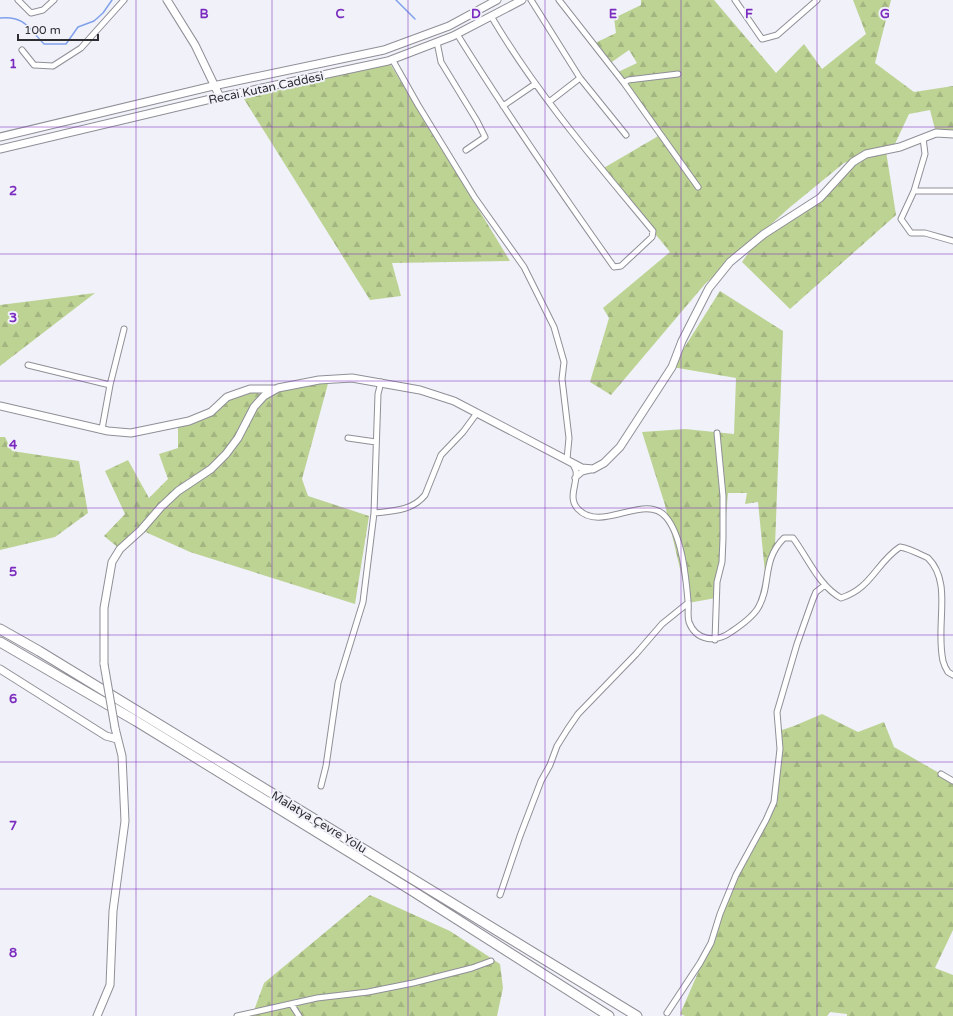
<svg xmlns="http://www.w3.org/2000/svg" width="953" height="1016" viewBox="0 0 953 1016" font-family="'Varela Round',sans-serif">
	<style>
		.forest { fill: url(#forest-firs) }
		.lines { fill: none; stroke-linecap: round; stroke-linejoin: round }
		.stream { stroke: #80a1ea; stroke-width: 1.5 }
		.street-casing { stroke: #8f8f97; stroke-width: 7 }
		.secondary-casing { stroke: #8f8f97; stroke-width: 9 }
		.highway-casing { stroke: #8f8f97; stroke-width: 11 }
		.street { stroke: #fff; stroke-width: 5 }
		.secondary { stroke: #fff; stroke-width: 7 }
		.highway { stroke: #fff; stroke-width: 9 }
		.secondary-bridge-casing { stroke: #8f8f97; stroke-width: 9; stroke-linecap: butt }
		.secondary-bridge { stroke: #fff; stroke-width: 7 }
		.grid { fill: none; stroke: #7b2cbf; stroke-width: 1; stroke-opacity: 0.55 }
		.labels { text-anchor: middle; stroke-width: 4; stroke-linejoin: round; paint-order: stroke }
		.street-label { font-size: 12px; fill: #2e2e32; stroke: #f1f1fa }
		.grid-label { font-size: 13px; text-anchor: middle; font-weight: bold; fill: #7b2cbf; stroke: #f1f1fa; stroke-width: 4; stroke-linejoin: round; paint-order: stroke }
	</style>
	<defs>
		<pattern id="forest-firs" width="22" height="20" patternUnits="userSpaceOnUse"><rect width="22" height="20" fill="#bdd394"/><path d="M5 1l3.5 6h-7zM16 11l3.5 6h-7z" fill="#a3b580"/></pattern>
	</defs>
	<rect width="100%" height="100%" fill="#f1f1fa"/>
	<path class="forest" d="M641,0h73l62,73 28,-29 18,25 44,-35 -13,-34h38l-16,63 39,29 39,-6v48l-17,-1 -6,-23 -21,4 -16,34 -7,3 10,64 -106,94 -48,-47 16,-23 62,-41 41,-40 -17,5 -55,45 -84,76 -94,111 -21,-13 19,-64 -6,-10 67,-56 -68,-83 58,-34 -44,-62 21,-10 -8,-13 -20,14 -16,-20 23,-11 -2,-15 27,-13z
		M389,62l121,199 -118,2 9,33 -31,4 -126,-201z
		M720,291l63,40 -8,216 -9,36 -8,-81 -13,2 2,-11h-19l-6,69 -6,36 -28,5 -23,-98 -23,-73 43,-3 49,5 2,-56 -64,-11z
		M95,293l-95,73v-61z
		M329,380l-27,99 6,17 61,20 -14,88 -165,-52 -49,-22 -21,19 -16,-13 21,-22 -20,-43 23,-11 21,38 19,-19 -9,-25 19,-6v-25l33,-11 16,-15 23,-8 14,7 14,-8z
		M0,437h5l7,14 67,10 9,52 -33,24 -55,13z
		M822,714l36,18 26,-10 10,25 59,34v149l-18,38 18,7v41h-106v-2l-17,-2 -3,4h-142l-5,-2 31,-71 9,-29 54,-112 5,-71 15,-5z
		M370,895l80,36 50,33 3,24 -6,28h-245l12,-33z"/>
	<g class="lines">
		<path class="stream" d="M396,0l19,19
			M0,18c25,-3 30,12 44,26h22l12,-17 16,-6 9,-8 9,-13"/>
		<g class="street-casing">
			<path id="street" d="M18,0l13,13 12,-3 11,-10
				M531,0l49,78 -31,24
				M559,0l65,83 74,104
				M735,0l27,39 15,-4 40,-35
				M457,34c50,80 103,157 157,233l7,-1 31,-29 1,-6c-57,-69 -116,-137 -162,-215
				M437,42l4,20 36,59 8,16 -19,13
				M22,50l12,15 19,1 28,-18 43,-48
				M392,59l26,46 57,93 49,69 30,60 10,35 -2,17 7,59 -2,21
				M580,78l46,57
				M624,83l4,-3 50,-6
				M503,106l32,-22
				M914,191l11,-37 -2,-16
				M953,191h-39l-13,28 10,14h14l28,8
				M28,365l82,20
				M102,429l8,-44 14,-56
				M348,438l28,4
				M572,462c1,3 3,6 4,9 2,12 -9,27 2,38 23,25 67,-17 88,8 16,19 20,60 22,84 1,7 -1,15 1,21 7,19 27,21 42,10 9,-6 21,-14 27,-24 14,-24 3,-47 26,-70h9c15,20 26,48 48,60 31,-10 35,-35 59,-51 11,2 19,7 28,11 25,25 7,66 15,103 1,4 3,8 5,11l5,3
				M575,478l7,-6 8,-2
				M374,513l4,-119 3,-12
				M715,640l2,-58 5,-20 1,-24v-42l-6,-63
				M941,774l12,7
				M321,786l5,-20 12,-83 25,-81 11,-89c19,-2 38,-2 51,-18l16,-40 22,-23 14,-19
				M500,895l20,-59 21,-55 9,-16 7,-19 10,-16 11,-16 58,-60 26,-30 26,-21
				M292,1005l7,11
				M667,1013l33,-50 11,-20 9,-29 16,-39 30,-55 8,-18 6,-53 -3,-37 20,-68 16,-45 3,-7 9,-7
				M237,1016l80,-18 51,-6 45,-9 59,-15 19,-7"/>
		</g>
		<g class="secondary-casing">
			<path id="secondary" d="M167,0l28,45 25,52
				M0,137l213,-51 171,-36 65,-24 48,-26
				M0,149l215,-51 173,-37 65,-25 69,-36
				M0,406l108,25 23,2 58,-12 22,-9 16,-15 23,-8h24
				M104,664v-56l8,-46 8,-13 21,-19 20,-23 17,-16 33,-22 15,-15 12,-16 16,-31 10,-11 14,-8 41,-8 33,-2 68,12 34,11 128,67 11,1 11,-6 16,-16 52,-80 10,-26 27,-53 21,-26 34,-28 56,-36 33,-36 13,-8 34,-7 36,-14 17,1
				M0,669l106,67 11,3
				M97,1016l13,-31 3,-74 12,-90 -3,-65 -7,-28"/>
		</g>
		<g class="highway-casing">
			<path id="highway" d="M0,629l39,22 598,365
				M0,642l136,79 275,169 198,126"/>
		</g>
		<use href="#street" class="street"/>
		<use href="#secondary" class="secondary"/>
		<use href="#highway" class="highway"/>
		<g class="secondary-bridge-casing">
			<path id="secondary-bridge" d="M104,664l11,64"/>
		</g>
		<use href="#secondary-bridge" class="secondary-bridge"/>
	</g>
	<path class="grid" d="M136,0v1016M272,0v1016M408,0v1016M545,0v1016M681,0v1016M817,0v1016M0,127h953M0,254h953M0,381h953M0,508h953M0,635h953M0,762h953M0,889h953"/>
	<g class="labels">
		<g class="street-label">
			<text transform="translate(266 88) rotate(-12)" y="4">Recai Kutan Caddesi</text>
			<text transform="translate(319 822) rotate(31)" y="4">Malatya Çevre Yolu</text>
		</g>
	</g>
	<g class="grid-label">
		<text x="204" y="18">B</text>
		<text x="340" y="18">C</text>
		<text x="476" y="18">D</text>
		<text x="613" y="18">E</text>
		<text x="749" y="18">F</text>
		<text x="885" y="18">G</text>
		<text x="13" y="68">1</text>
		<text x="13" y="195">2</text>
		<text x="13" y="322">3</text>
		<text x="13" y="449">4</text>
		<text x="13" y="576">5</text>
		<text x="13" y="703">6</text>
		<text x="13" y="830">7</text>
		<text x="13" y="957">8</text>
	</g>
	<path d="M18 34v6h80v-6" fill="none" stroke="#2e2e32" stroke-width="2"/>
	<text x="24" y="34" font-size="12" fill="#2e2e32" stroke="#f1f1fa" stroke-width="3" paint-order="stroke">100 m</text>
</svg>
